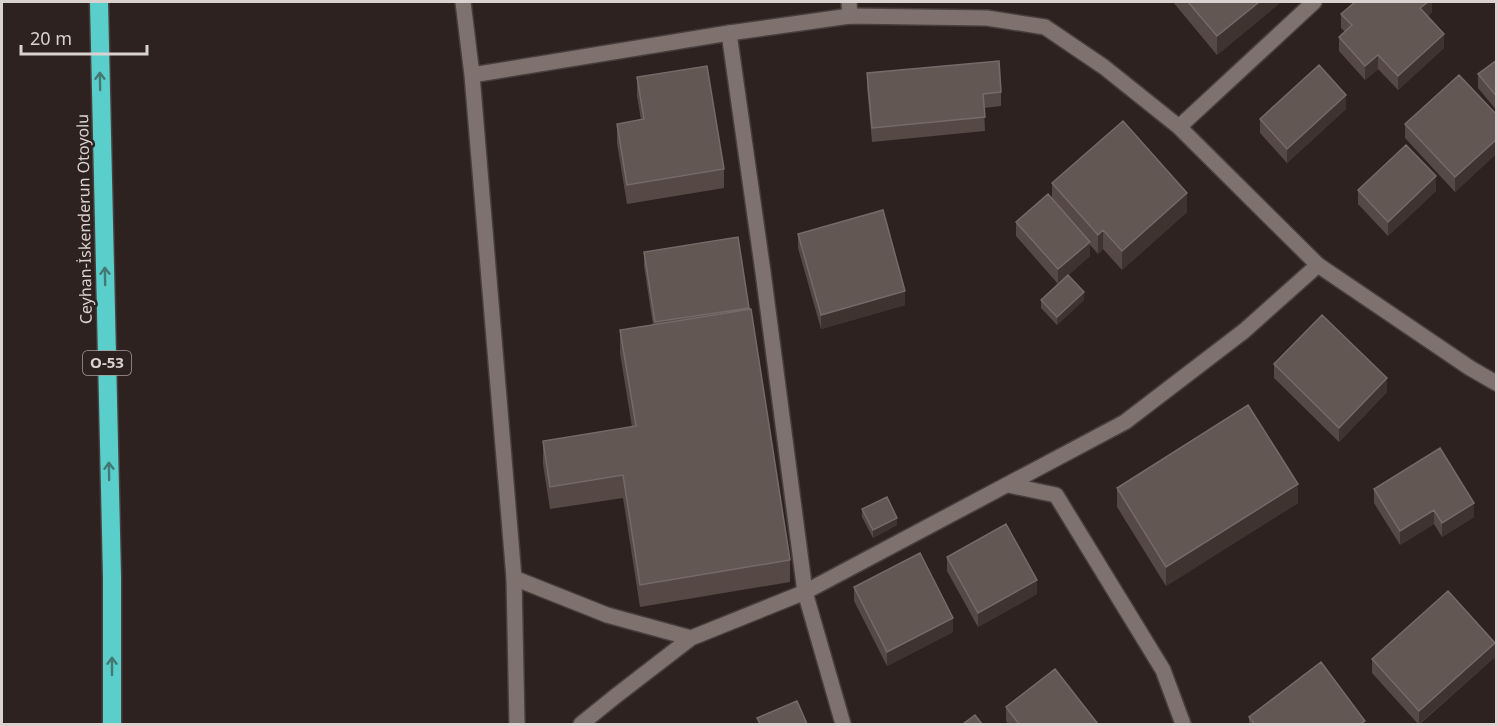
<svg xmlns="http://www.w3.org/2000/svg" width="1498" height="726" viewBox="0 0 1498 726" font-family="'Noto Sans',sans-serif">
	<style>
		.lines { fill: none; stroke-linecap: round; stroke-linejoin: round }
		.minor-casing { stroke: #483f3d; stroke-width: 18 }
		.tertiary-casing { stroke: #483f3d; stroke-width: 18 }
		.motorway-casing { stroke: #483f3d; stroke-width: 21 }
		.minor { stroke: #7f716e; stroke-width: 15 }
		.tertiary { stroke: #7f716e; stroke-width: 15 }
		.motorway { stroke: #5aceca; stroke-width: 18 }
		.wall { fill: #554845 }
		.shaded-wall { fill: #3f3330 }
		.building { fill: #635754; stroke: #766a68; stroke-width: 1.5 }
		.oneway { stroke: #447875 }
		.labels { text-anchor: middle; stroke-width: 5; stroke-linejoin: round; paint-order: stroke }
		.shield { fill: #2e2220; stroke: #a69d9b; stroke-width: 1.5 }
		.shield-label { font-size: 15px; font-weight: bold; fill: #dad2d0 }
		.street-label { font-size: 16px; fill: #dad2d0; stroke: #2e2220 }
	</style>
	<rect width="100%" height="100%" fill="#2e2220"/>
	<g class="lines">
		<g class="minor-casing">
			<path id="minor" d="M849,2l1,14
				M729,33l34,239 42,320 38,132
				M1008,485l48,10 107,175 20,54
				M514,578l93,37 84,23
				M581,724l36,-29 74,-57 114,-46 320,-170 119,-91 74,-66"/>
		</g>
		<g class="tertiary-casing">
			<path id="tertiary" d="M463,2l9,73 42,503 3,146
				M472,75l257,-42 121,-17 137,2 58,9 59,40 75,60 139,138 152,103 26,15
				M1179,127l135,-125"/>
		</g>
		<g class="motorway-casing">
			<path id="motorway" d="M99,2l13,575v147"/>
		</g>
		<use href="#minor" class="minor"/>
		<use href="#tertiary" class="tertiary"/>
		<use href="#motorway" class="motorway"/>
	</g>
	<path class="wall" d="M1173,2h108l-64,53z
		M1432,2v10l-4,4 16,32 -46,42 -20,-21 -13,11 -26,-29v-14l6,-5 -4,-4v-14z
		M1497,60v51l-19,-23v-14z
		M867,73l134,19v14l-17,2 1,23 -113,11 -5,-55z
		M637,77l87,92v19l-97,16 -10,-61v-19l24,-4 -4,-24z
		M1346,109l-59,54 -27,-30v-14z
		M1497,115v38l-42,39 -50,-54v-14z
		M1052,183l135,29 -65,58 -19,-21 -5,5 -8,-9v11l-32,28 -42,-48v-14l36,-23z
		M1358,190l78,1 -48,45 -30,-32z
		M798,234l107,71 -84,24 -23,-81z
		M738,237l11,73 41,250v22l-150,25 -17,-109 -73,11 -7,-45v-23l89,-14 -12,-74v-23l33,-5 -9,-59v-14z
		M1041,300h43l-27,25 -16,-17z
		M1274,364l113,28 -48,50 -65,-64z
		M1117,488l181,15 -132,83 -49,-79z
		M1374,489l100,28 -32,20 -8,-13 -34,21 -26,-42z
		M862,509l35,16 -24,13 -11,-21z
		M947,557l90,37 -59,33 -31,-56z
		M854,587l99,45 -66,34 -33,-65z
		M1495,657l-75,67h-2l-46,-51v-14z
		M1006,707l92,17h-90l-2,-3z
		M1249,717l116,7h-116z"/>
	<path class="shaded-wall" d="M1259,2h22l-64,53v-19z
		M1428,2h4v10l-12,11v-15z
		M1444,34v14l-46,42v-14z
		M1378,55v14l-13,11v-14z
		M1346,95v14l-59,54v-14z
		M1497,139v14l-42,39v-15z
		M1436,176v15l-48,45v-14z
		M1187,193v19l-65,58v-19z
		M1103,230v19l-5,5v-19z
		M1090,242v14l-32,28v-15z
		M905,291v14l-84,24v-14z
		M1084,292v8l-27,25v-8z
		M1387,378v14l-48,50v-14z
		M1298,484v19l-132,83v-19z
		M1474,503v14l-32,20v-14z
		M1434,510v14l-34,21v-14z
		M897,518v7l-24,13v-8z
		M1037,580v14l-59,33v-14z
		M953,618v14l-66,34v-14z
		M1495,643v14l-76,67v-13z"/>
	<path class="building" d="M1188,2h71l-42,34z
		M1355,2h73l-8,6 24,26 -46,42 -20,-21 -13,11 -26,-29 13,-12 -11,-11z
		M1497,60v37l-19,-23z
		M999,61l2,31 -18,2 2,23 -113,11 -5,-55z
		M1319,65l27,30 -59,54 -27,-30z
		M707,66l17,103 -97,16 -10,-61 27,-5 -7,-42z
		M1459,75l38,40v24l-42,38 -50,-53z
		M1123,121l64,72 -65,58 -19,-21 -5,5 -46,-52z
		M1406,145l30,31 -48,46 -30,-32z
		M1048,194l42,48 -32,27 -42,-47z
		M883,210l22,81 -84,24 -23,-81z
		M738,237l11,71 -94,14 -11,-70z
		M1068,275l16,17 -27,25 -16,-17z
		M751,309l39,251 -150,25 -17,-110 -73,12 -7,-46 93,-15 -16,-96z
		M1322,315l65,63 -48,50 -65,-64z
		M1248,405l50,79 -132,83 -49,-79z
		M1440,448l34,55 -32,20 -8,-13 -34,21 -26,-42z
		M887,497l10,21 -24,12 -11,-21z
		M1006,524l31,56 -59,33 -31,-56z
		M920,553l33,65 -66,34 -33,-65z
		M1448,591l47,52 -76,68 -47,-52z
		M1321,662l44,59 -5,3h-106l-5,-7z
		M1055,669l43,55h-79l-13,-17z
		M797,701l10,23h-47l-3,-6z
		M975,715l7,9h-19z"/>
	<defs><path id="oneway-shaft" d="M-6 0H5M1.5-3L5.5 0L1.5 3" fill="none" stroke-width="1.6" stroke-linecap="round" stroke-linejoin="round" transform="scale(1.5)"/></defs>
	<g class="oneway">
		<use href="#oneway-shaft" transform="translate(100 81) rotate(-91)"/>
		<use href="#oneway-shaft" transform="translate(105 276) rotate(-91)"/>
		<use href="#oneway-shaft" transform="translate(109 471) rotate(-91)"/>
		<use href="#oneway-shaft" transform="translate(112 666) rotate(-90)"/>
	</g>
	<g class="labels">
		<rect class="shield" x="83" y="351" width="48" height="24" rx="4.5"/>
		<g class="shield-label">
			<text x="107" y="368">O-53</text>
		</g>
		<g class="street-label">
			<text transform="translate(84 219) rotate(-91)" y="6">Ceyhan-İskenderun Otoyolu</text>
		</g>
	</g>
	<rect width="1498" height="726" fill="none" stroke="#dad2d0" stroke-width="6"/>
	<path d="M21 45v9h126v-9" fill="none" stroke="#dad2d0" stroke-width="3"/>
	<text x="30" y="45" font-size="18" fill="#dad2d0" stroke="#2e2220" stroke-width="4.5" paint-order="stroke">20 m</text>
</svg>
